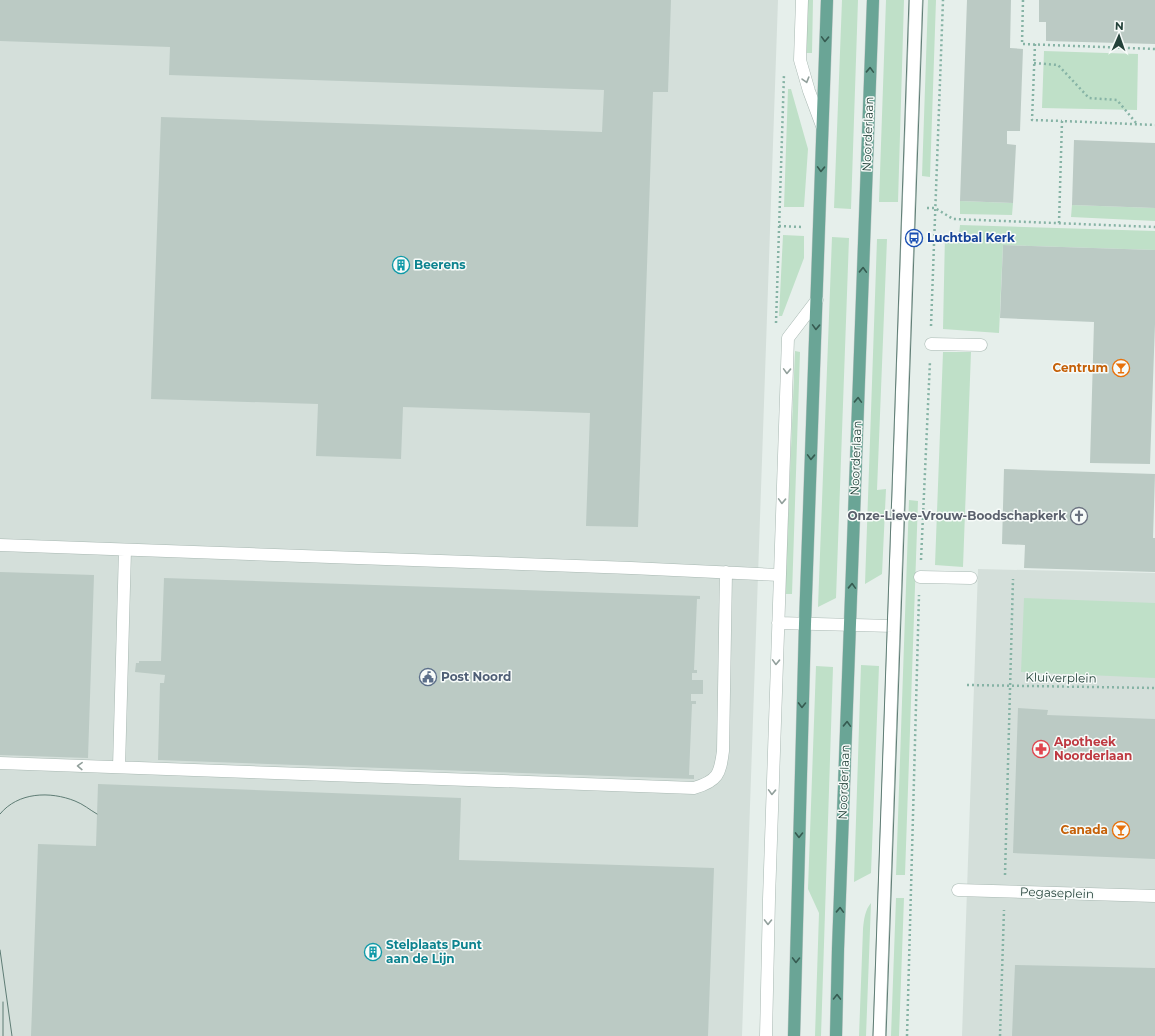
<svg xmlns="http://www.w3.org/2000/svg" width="1155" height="1036" viewBox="0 0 1155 1036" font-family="Montserrat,sans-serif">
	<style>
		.built { fill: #d4dfda }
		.green { fill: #bfe0c8 }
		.building { fill: #bbcac4 }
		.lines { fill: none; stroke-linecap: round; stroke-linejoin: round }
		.minor-casing { stroke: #a8b8b2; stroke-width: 13 }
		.major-casing { stroke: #c2cac8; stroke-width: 13 }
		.path { stroke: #86b3a5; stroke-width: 2.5; stroke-dasharray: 2 3; stroke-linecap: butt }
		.minor { stroke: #fff; stroke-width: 12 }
		.major { stroke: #6aa596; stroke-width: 12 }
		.tram { stroke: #5f7d75; stroke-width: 1 }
		.oneway { stroke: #365b51 }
		.oneway2 { stroke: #92a09c }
		.labels { text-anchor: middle; stroke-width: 3; stroke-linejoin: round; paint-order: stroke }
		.street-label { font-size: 12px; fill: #24423a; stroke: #f7fbf9 }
		.transit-label { font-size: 12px; font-weight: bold; fill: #164399; stroke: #f7fbf9; text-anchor: start }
		.culture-label { font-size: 12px; font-weight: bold; fill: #0d838f; stroke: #f7fbf9; text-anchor: start }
		.food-label { font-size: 12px; font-weight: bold; fill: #c56008; stroke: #f7fbf9; text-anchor: end }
		.worship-label { font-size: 12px; font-weight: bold; fill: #5b616d; stroke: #f7fbf9; text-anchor: end }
		.service-label { font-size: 12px; font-weight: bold; fill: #4e5e75; stroke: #f7fbf9; text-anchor: start }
		.health-label { font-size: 12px; font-weight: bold; fill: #be3a42; stroke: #f7fbf9; text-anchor: start }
	</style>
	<rect width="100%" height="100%" fill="#e6efeb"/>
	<path class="built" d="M0,0h778l-36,1036h-742z
		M978,569l177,4v463h-193z"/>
	<path class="green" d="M808,0h5l-1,53h-6z
		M842,0h16l-7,209 -17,-1z
		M886,0h18l-6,202h-19z
		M928,0h8l-6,177 -8,-1z
		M1044,51l94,3 -1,56 -95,-2z
		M788,89h3l17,60 -4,58h-20z
		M960,201l53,2 -1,12 -52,-1z
		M1072,205l83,3v13l-84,-4z
		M960,225l195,6v19l-152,-5 -4,88 -56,-4 2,-95h14z
		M783,235l21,1v22l-22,58h-3z
		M832,237l17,1 -13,360 -18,9z
		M877,239h10l-10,251 9,-1 -4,85 -17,10z
		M795,351l5,1 -8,242h-7z
		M943,352h28l-8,215 -28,-2z
		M909,500l9,1 -13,374h-9z
		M1024,598l131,5v75l-134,-6z
		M861,665l18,1 -8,207 -17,9z
		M816,666l17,1 -12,369h-6l4,-123 -11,-24z
		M896,898h8l-5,138h-8z
		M871,903l-5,133h-7l4,-107c1,-10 2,-19 8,-26z"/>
	<path class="building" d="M0,0h671l-3,92h-15l-15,435 -52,-1 4,-113 -187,-6 -2,52 -85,-3 2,-52 -167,-5 10,-282 441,15 2,-42 -435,-15 1,-28 -170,-6z
		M967,0h44l-1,48 13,1 -3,82h-13v13l9,1 -3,58 -53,-2z
		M1039,0h116v44l-109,-3v-19h-7z
		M1074,140l81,3v65l-83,-3z
		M1003,245l152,5v74l-5,140 -60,-1 4,-141 -94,-4z
		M1004,469l151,5 -2,64h2v34l-131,-4 1,-23 -23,-1z
		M0,572l94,3 -6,183 -88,-3z
		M164,578l536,18v3h-3l-3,71h3v3h-5v7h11v14h-12v7h5v3h-4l-3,71h5v4l-536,-19 2,-77h4l1,-8 -30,-3 1,-9h3v-2h22z
		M1018,708l30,2 -1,5 108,4v140l-142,-6z
		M98,784l363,14 -2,62 255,8 -6,168h-677l7,-192 58,2z
		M1015,965l140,3v68h-143z"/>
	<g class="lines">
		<g class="minor-casing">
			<path id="minor" d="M802,0l-2,60 9,31 13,35
				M931,344l50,1
				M0,545l631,23 149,7
				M920,577l51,1
				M778,623l115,3
				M0,763l694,25c24,-7 26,-14 29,-37l3,-179
				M119,767l6,-217
				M958,890l197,6
				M766,1036l3,-137 19,-561 29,-38
				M879,1036l37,-1036"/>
		</g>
		<g class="major-casing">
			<path id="major" d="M794,1036l11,-412 22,-624
				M836,1036l2,-87 35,-949"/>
		</g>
		<path class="path" d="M1023,0l-1,44 133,5
			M1035,44l-3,76 30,1
			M1034,63l24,2 31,33 28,2 20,24
			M927,208h8l18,11 202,8
			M1059,223l3,-102 93,4
			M779,226l23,1
			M776,323l8,-249
			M931,326l12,-326
			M921,560l9,-199
			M967,685l188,3
			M1005,875l8,-296
			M907,1036l12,-441
			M1000,1036l4,-126"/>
		<use href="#minor" class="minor"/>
		<use href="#major" class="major"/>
		<path class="tram" d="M0,814c18,-22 50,-23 75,-13 8,3 15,9 22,13
			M0,950l12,86
			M3,1002v34
			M873,1036l36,-1036
			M886,1036l37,-1036"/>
	</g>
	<defs><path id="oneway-chevron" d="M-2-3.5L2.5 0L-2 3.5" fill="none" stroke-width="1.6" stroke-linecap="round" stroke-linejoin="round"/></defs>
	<g class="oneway">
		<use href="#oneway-chevron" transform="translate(825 39) rotate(92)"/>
		<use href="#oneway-chevron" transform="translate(870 70) rotate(-88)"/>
		<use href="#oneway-chevron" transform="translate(821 169) rotate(92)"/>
		<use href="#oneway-chevron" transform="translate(863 270) rotate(-88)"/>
		<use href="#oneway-chevron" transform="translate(816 327) rotate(92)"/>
		<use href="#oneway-chevron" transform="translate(858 400) rotate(-88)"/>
		<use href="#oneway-chevron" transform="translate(811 457) rotate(92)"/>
		<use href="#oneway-chevron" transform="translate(852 586) rotate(-88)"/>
		<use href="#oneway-chevron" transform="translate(802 705) rotate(91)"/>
		<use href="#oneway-chevron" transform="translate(847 724) rotate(-88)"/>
		<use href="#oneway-chevron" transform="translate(799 835) rotate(91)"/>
		<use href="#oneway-chevron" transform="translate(840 910) rotate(-88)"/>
		<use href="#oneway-chevron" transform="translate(796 960) rotate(91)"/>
		<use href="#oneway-chevron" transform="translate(837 997) rotate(-89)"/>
	</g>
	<g class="oneway2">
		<use href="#oneway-chevron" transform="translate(806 80) rotate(74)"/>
		<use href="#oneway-chevron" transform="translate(787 371) rotate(92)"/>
		<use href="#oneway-chevron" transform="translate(782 501) rotate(92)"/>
		<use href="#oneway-chevron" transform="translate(776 662) rotate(92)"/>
		<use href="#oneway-chevron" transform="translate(80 766) rotate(-178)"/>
		<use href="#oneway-chevron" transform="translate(772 792) rotate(92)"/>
		<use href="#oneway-chevron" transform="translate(768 922) rotate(91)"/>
	</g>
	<defs>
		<g id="bus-ring" transform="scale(0.9)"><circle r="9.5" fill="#f7fbf9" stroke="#1a4fb4" stroke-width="1.5"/><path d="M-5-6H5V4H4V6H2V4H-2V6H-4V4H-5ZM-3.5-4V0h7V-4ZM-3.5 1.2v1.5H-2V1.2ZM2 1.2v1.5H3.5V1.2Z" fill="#1a4fb4"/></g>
		<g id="building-ring" transform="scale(0.9)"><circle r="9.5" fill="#f7fbf9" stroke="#0f9aa8" stroke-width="1.5"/><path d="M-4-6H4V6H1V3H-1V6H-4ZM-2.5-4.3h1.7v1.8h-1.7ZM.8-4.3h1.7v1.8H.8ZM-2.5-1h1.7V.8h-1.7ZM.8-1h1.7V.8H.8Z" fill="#0f9aa8"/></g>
		<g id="bar-ring" transform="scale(0.9)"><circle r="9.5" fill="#f7fbf9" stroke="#e8710a" stroke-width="1.5"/><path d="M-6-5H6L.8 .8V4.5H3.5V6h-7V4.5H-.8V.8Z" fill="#e8710a"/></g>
		<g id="church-ring" transform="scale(0.9)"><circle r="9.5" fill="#f7fbf9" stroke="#6b7280" stroke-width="1.5"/><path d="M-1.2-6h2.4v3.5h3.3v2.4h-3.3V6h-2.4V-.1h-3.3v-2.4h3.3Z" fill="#6b7280"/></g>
		<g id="civic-ring" transform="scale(0.9)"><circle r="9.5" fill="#f7fbf9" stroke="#5c6f8a" stroke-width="1.5"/><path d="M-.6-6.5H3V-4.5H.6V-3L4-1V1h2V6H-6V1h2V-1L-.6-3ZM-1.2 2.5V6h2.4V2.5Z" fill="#5c6f8a"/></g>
		<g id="pharmacy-ring" transform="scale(0.9)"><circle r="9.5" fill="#f7fbf9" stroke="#e0444e" stroke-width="1.5"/><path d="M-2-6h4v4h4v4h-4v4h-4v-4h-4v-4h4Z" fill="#e0444e"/></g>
	</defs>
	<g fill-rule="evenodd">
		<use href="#bus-ring" x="914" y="238"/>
		<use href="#building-ring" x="401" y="265"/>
		<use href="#bar-ring" x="1121" y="368"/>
		<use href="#church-ring" x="1079" y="516"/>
		<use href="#civic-ring" x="428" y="677"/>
		<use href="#pharmacy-ring" x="1041" y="749"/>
		<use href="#bar-ring" x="1121" y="830"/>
		<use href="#building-ring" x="373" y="952"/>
	</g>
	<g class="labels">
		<g class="street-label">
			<text transform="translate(868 134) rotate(-88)" y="4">Noorderlaan</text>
			<text transform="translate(856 458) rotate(-88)" y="4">Noorderlaan</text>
			<text transform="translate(1061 678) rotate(1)" y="4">Kluiverplein</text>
			<text transform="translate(844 782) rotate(-88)" y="4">Noorderlaan</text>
			<text transform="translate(1057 893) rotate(2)" y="4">Pegaseplein</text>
		</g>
		<g class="transit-label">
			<text x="927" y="242">Luchtbal Kerk</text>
		</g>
		<g class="culture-label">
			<text x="414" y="269">Beerens</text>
			<text x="386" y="949">Stelplaats Punt<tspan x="386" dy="14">aan de Lijn</tspan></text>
		</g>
		<g class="food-label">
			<text x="1108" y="372">Centrum</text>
			<text x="1108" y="834">Canada</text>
		</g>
		<g class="worship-label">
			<text x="1066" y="520">Onze-Lieve-Vrouw-Boodschapkerk</text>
		</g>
		<g class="service-label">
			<text x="441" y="681">Post Noord</text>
		</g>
		<g class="health-label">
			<text x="1054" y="746">Apotheek<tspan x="1054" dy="14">Noorderlaan</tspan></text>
		</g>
	</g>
	<g transform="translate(1119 36) rotate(2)" stroke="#f7fbf9" stroke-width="3" paint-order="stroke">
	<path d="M0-3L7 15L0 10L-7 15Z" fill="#24423a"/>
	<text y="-6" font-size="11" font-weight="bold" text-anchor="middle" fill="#24423a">N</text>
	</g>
</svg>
